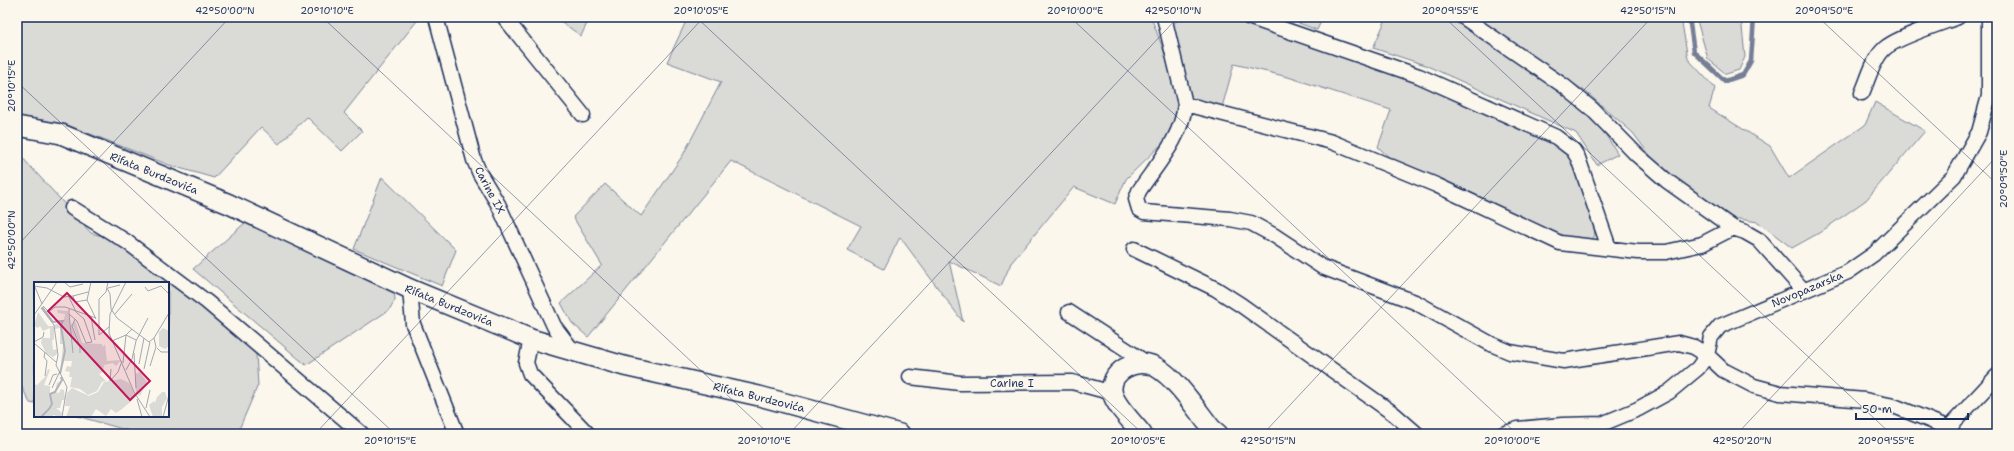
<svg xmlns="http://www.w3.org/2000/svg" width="2014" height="451" viewBox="0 0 2014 451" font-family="'Shantell Sans',sans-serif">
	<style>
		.green { fill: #dadad7; stroke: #7a849a }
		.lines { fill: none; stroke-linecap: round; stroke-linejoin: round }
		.stream { stroke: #747e96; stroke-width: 4.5 }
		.street-casing { stroke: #1b2f5e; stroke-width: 17 }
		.secondary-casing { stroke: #1b2f5e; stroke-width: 22 }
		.street { stroke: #fbf7ec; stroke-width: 14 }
		.secondary { stroke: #fbf7ec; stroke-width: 19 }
		.ticks { fill: none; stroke: #1b2f5e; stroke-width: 1; stroke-opacity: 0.45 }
		.labels { text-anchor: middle; stroke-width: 3; stroke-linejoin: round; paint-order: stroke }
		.street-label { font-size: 11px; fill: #1b2f5e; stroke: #fbf7ec }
		.inset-river { fill: none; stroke: #afb3bb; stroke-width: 2 }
		.inset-road { fill: none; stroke: #a1a7b3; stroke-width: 1 }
		.view { fill: #c2185b; fill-opacity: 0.15; stroke: #c2185b; stroke-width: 2 }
		.inset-edge { fill: none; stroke: #1b2f5e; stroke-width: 2 }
		.neatline { fill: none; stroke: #1b2f5e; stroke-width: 1.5 }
		.ticks-label { font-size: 10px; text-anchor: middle; fill: #1b2f5e }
	</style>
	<rect width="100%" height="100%" fill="#fbf7ec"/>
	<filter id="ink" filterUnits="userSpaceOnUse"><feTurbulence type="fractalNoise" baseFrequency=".025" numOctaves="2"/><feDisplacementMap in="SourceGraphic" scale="8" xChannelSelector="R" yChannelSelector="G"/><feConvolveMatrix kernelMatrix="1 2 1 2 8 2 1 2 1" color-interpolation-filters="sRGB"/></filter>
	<g filter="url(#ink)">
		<path class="green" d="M17,17h403l-76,96 18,18 -20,20 -35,-34 -28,27 -18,-17 -47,51 -45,-13 -104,-41 -48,-8z
			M555,17h35l-9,19z
			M688,17h463l33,87 -12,30 -46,45 -11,25 -41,-17 -63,76 -10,23 -52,-25 14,61 -63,-85 -16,32 -37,-19 14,-24 -130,-65 -143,176 -16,-14 -11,-20 41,-38 -29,-48 32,-33 36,32 42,-61 38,-73 -54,-20z
			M1183,17h59l178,64 142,65 12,11 18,50 3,29 -9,8 -19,-4 -176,-81 -13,-12 13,-37 -103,-33 -54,-13 -13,47 -27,-6 -26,-78z
			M1283,17h40l-6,13z
			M1387,17h71l129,89 31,48 -21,11 -21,-32 -151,-68 -52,-17z
			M1476,17h205l7,42 27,29 -6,20 61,38 19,32 76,-53 10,-23 50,29 -59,69 -47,33 -27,15 -34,-26 -25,-4 -62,-42 -20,-19 -18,-24 -47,-41z
			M1696,17h45l4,40 -6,13 -13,4 -18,-15z
			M17,154l3,1 71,78 42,11 123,110 2,31 -21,49h-97l-63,-18h91v-133h-133v121l-5,-1 -13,-25z
			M382,177l74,73 -14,36 -88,-37z
			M247,221l147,68 1,11 -6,10 -83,55 -113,-96z"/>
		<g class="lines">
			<path class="stream" d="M1689,17l5,35 31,29 18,-6 8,-14 3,-44"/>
			<g class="street-casing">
				<path id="street" d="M436,17l38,143 6,14 18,30 56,122 19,25
					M504,17l79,98
					M1164,17l21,87
					M1248,17l171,59 137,61 17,13 5,8 31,90
					M1463,17l101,69 28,23 45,46 30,26 66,47
					M1862,93c6,-13 11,-34 22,-44 11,-11 58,-26 74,-32
					M72,208l55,34 80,60 155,132
					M1134,249l82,40 25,16 153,109 23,20
					M410,289l3,35 44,110
					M1804,291l-45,-51 -14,-8 -12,-4 -31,16 -36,8h-28l-78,-9 -124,-58 -104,-43 -147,-38c-3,34 -28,60 -46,87l-3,8 3,10 5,3 86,7 21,4 24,13 47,31 93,35 76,42 19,8 54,9 115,-18 15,4 13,8 16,15 31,16 26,7 85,7 29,6 55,22
					M1069,312l78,51
					M531,339l-5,24 4,11 58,60
					M910,377l50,6 112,-1 41,11
					M1503,434l15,-5 44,-4 40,-1 36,-15 31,-17 29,-24 9,-13 4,-18 9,-11 128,-54 26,-18 80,-78 25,-44 10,-36v-79
					M1947,434l7,-12 43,-46"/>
			</g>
			<g class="secondary-casing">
				<path id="secondary" d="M17,126l44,8 168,70 181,85 121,50 93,27 135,30 141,38
					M1142,434c-9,-12 -24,-25 -29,-39 -7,-23 24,-39 43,-28 20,11 40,42 55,61l7,6"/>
			</g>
			<use href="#street" class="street"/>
			<use href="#secondary" class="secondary"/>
		</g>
	</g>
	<path class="ticks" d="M322,17l447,417M696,17l447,417M1070,17l447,417M1444,17l447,417M1818,17l179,167M17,82l378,352M17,246l213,-229M17,430l4,4M315,434l389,-417M789,434l389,-417M1263,434l389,-417M1737,434l260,-278"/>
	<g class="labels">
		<g class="street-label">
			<text transform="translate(154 173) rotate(22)" y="4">Rifata Burdzovića</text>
			<text transform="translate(490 190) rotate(62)" y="4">Carine IX</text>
			<text transform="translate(1807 289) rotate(-23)" y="4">Novopazarska</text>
			<text transform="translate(449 305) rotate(22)" y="4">Rifata Burdzovića</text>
			<text x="1012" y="387">Carine I</text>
			<text transform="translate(759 397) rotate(14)" y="4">Rifata Burdzovića</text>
		</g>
	</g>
	<g transform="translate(34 282)">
		<rect width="135" height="135" fill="#fbf7ec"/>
		<path d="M23,28l11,1 3,25v-14l5,16 -1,3h3l3,8 3,-2h-3l-8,-22 2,-5 7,23 20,1 1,3 2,-3 2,17 14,-1 -5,6 -3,-3 -9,2 -1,7 -4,2 7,7 -4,1 -5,9 -9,4 -8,-6 -10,-2 2,-10h-3l1,-5 -5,-1 2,-5 4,1 1,-6h-8v-4l-1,7h-2l2,-20h-3v-16l-5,1 -1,-4 9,-4 -2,5 1,5 3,-17 -7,-1zM4,30l10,14h6v13l-2,2 1,9 4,-1v5l-4,3 -7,-4 -5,-10 1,-5h8v-10l-7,3 -3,-5 -2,2 -4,-2zM129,46l6,3v15l-4,3 -6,-3v-14zM14,87l2,1 -6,15 6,1v7l5,-2 2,-8 6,-3 -8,12 4,1 2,-4 3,1 1,10h-3l-2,8h-4l6,5 -1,4 -8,-2v2h-19v-33l3,1 8,-8zM106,90l7,10 -7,14 -4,-3 -1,-19zM87,97l8,4 7,14 -14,12 -6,4 -5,-4 -5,7 -10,-7 -5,8h-25l4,-11h-5l2,-13 5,-5 17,8 9,-4 6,-10zM128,110h3l2,6 -5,9v10h-9l-4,-12 5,-4 1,2 2,-6z" fill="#dadad7"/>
		<path class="inset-river" d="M8,25l11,15 10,-1 -2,5 4,25 -5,23M7,135l8,-8 3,-5 -2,-10 5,-2 7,-12 -1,-3"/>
		<path class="inset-road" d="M30,0l6,5 13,-3M57,0l-4,18 9,19M74,0l-2,10 -7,7v36l10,-8M92,0l-16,32 -1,19 25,59 16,25M0,4l13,2 17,9 9,-1M1,5l7,17M111,5l3,4 13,-5 8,8M73,6l3,6 1,15 6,9 32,24 5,-4 15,-25M74,6l12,-3M53,18l-12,2 -2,-6 15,-4M9,24l6,6 6,-5h10l31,11M7,26l13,17 4,30 -2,10 11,22 -5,30M35,27v5l8,7 9,22 6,-1 -8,-23 -8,-7 -7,-15M35,32l4,39M81,32l17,-20M0,33l23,-33M57,35l4,23M41,37l-3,7 8,20v7M78,59l14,-6 6,-6M0,60l9,-5 1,-5M0,61l22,19M123,66l4,4h8M11,70l-1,5 3,4 -2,15M100,71l2,35M89,81l3,-28 10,5M105,82l5,-26M116,84l6,-19 -2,-9M77,87l-1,12 8,-9 4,-11M110,87l6,-27M92,88l6,-11 4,-18 12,-23M15,103l4,-10 4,-1M18,106l8,-17M103,117l5,18M112,126l4,-18M129,135l6,-22"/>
		<path class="view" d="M33,11l83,88 -20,19 -82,-89z"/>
		<rect width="135" height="135" class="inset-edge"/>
	</g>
	<rect width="2014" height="451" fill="none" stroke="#fbf7ec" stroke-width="44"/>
	<path d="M1856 413v6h112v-6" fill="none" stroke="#1b2f5e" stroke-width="2"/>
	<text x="1862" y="413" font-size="12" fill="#1b2f5e" stroke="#fbf7ec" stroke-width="3" paint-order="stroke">50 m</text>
	<rect x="22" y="22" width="1970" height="407" class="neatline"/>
	<g class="ticks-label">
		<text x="225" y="14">42°50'00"N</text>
		<text x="327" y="14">20°10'10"E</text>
		<text x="701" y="14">20°10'05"E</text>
		<text x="1075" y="14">20°10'00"E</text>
		<text x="1173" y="14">42°50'10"N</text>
		<text x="1450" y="14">20°09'55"E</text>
		<text x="1648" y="14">42°50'15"N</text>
		<text x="1824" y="14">20°09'50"E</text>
		<text transform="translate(11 86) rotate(-90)" y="4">20°10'15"E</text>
		<text transform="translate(2003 179) rotate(-90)" y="4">20°09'50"E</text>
		<text transform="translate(11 240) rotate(-90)" y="4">42°50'00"N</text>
		<text x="390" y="444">20°10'15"E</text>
		<text x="764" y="444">20°10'10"E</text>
		<text x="1138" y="444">20°10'05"E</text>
		<text x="1268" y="444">42°50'15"N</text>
		<text x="1512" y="444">20°10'00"E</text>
		<text x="1742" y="444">42°50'20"N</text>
		<text x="1886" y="444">20°09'55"E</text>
	</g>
</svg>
